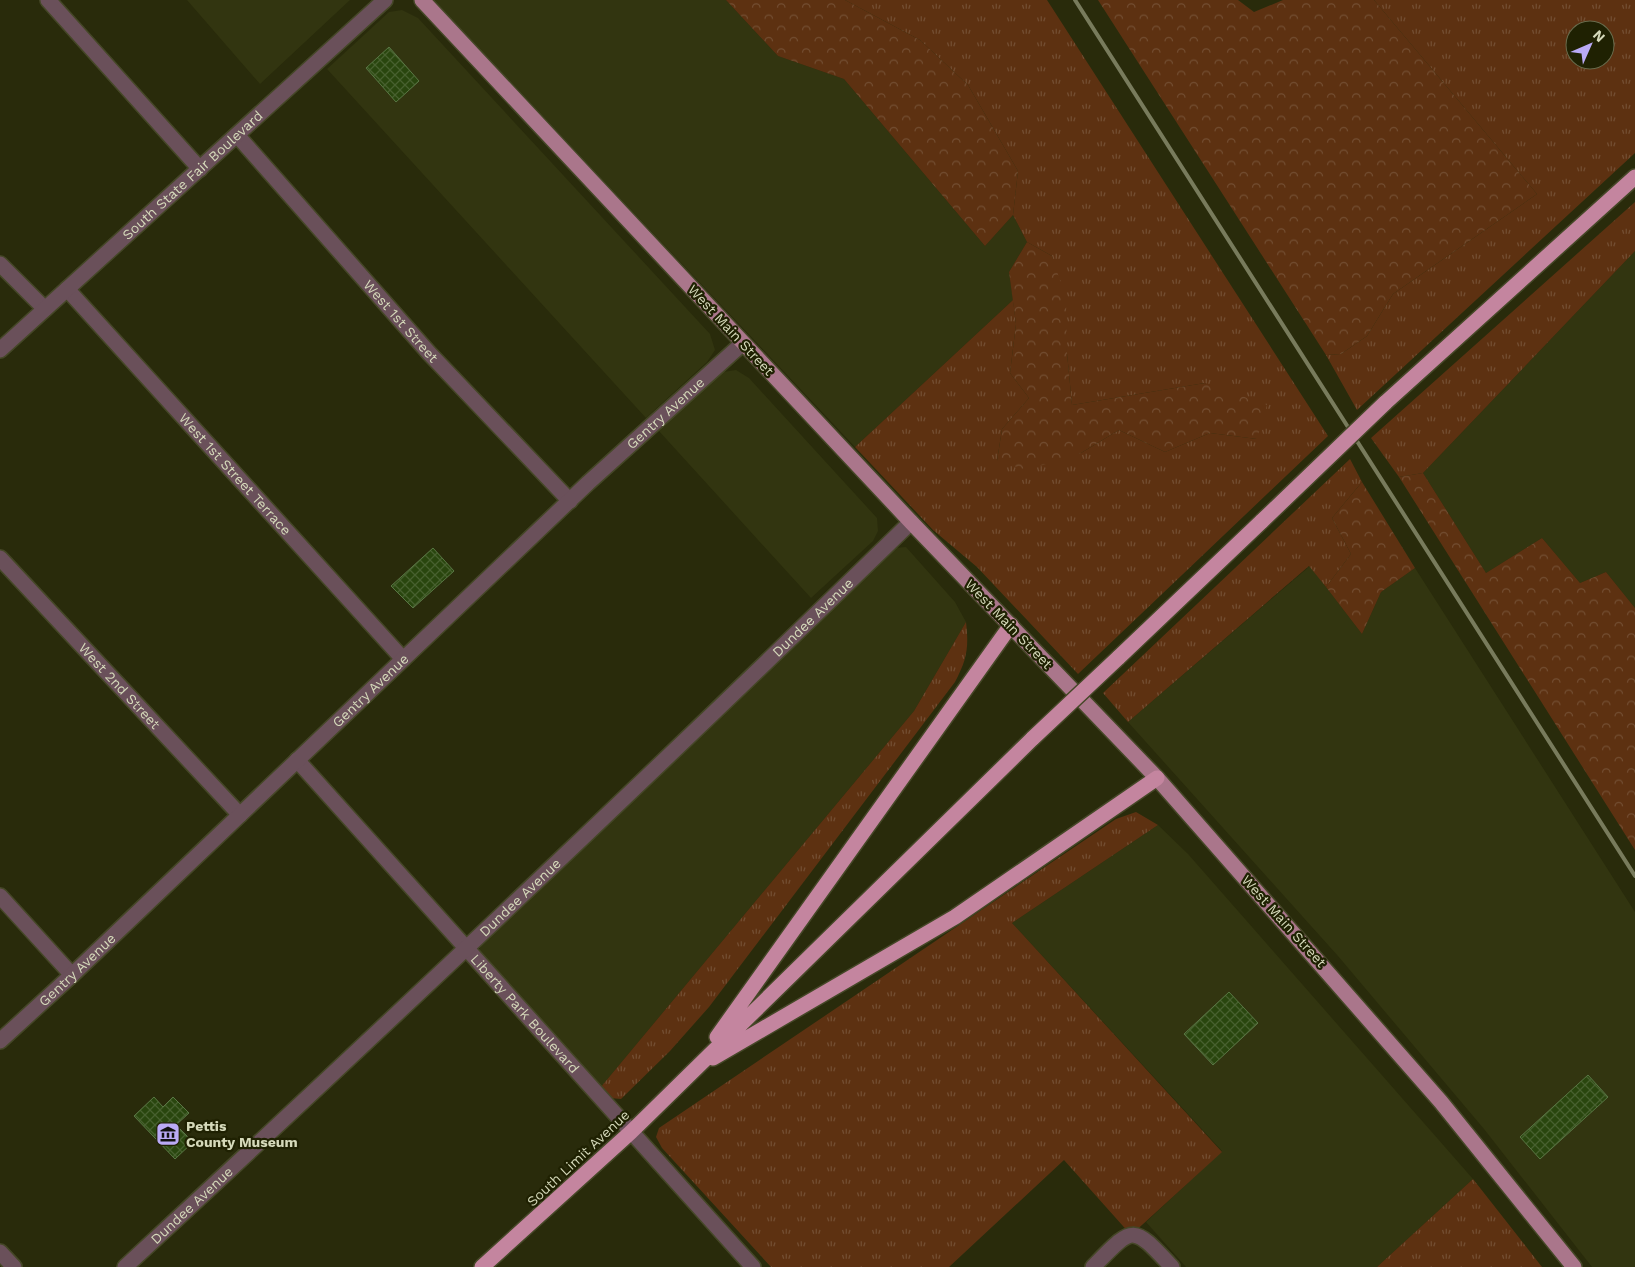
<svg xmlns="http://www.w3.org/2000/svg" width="1635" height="1267" viewBox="0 0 1635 1267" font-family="'Work Sans',sans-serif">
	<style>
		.built { fill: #323510 }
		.grass { fill: url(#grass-tufts); fill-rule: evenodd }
		.forest { fill: url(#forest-crowns) }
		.building { fill: url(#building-cross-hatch); stroke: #597744 }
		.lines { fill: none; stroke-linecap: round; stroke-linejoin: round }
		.minor-casing { stroke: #454727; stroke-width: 18 }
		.major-casing { stroke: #454727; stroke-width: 18 }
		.highway-casing { stroke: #454727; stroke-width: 18 }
		.minor { stroke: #6a505a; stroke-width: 15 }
		.major { stroke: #aa768b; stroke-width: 15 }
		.highway { stroke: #c4859f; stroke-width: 15 }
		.rail { stroke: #787b5c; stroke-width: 4 }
		.highway-bridge-casing { stroke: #454727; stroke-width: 18; stroke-linecap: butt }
		.highway-bridge { stroke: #c4859f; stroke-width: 15 }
		.labels { text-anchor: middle; stroke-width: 4.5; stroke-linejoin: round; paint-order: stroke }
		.street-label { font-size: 14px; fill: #d5d9ba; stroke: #1f2102 }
		.poi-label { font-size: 14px; font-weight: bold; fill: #d5d9ba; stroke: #1f2102; text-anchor: start }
	</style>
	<defs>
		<pattern id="grass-tufts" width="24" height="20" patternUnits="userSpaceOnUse" patternTransform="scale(1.25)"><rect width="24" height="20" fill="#5d3111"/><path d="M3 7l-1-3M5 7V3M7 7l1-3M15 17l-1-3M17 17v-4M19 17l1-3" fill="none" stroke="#734e32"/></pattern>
		<pattern id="forest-crowns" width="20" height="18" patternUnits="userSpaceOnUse" patternTransform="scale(1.25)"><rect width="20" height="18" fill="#5d3111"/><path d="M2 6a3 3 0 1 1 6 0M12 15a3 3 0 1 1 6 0" fill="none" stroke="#734e32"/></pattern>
		<pattern id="building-cross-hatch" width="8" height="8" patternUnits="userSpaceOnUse" patternTransform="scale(1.25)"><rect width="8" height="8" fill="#29460e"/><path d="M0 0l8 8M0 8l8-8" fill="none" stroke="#47602f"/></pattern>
	</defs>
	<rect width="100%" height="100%" fill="#292b0b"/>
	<path class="built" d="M187,0h163l-90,84z
		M433,0h293l52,56 66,23 141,167 28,-31 14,27 -18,30 4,28 -158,147z
		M402,10l16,8 292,316 5,16 -8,12 -61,56 -319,-349 62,-57z
		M1635,251v357l-29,-36 -26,11 -38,-45 -56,35 -63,-100z
		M736,370l13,8 128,140 1,13 -5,10 -62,57 -153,-168 65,-58z
		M906,547l49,55 11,20 -52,89 -314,377 -121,-135 3,-16 412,-389z
		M1310,566l52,68 19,-42 34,-24 220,344v355h-43l-108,-138 -146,-173 -210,-234z
		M1158,825l30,29 285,325 -96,88h-191l-40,-45 76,-71 -210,-228z"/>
	<path class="grass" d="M845,0h202l281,436 -250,238 -101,-107 -44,-37 -78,-83 158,-147 3,24 -6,49 19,25 -27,31 -5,32 84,-8 38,-23 46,22 45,-19 47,6 -52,-56 -133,22 -5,-52 -15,-97 -25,-14 -14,-27 5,-44 -50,-86 -48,-45z
		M1374,0h261v153l-278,257 -31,-55 15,-1 26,-18 26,-42 144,-100zM1575,30h30v30h-30z
		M1635,202v49l-212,222 -24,4 -28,-39z
		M1350,459l12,23 -30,36 19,36 -25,33 -17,-21 -181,156 -25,-29z
		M966,622c3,26 1,37 -11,60l-246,325 -39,44 -49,48 -11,-1 -10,-10 314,-377z
		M1136,812l22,13 -146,98 210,229 -91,83 -67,-75 -115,107h-178l-109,-119 -6,-11 3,-9 457,-309z
		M1473,1179l69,88h-165z"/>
	<path class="forest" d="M726,0h119l75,40 48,45 50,86 -5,44 -28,31 -141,-167 -66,-23z
		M1098,0h140l16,12 29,-12h91l163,194 -144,100 -26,42 -26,18 -15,1z
		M1027,242l25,14 14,43 1,54 5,52 133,-22 62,22 -10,34 -47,-6 -45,19 -46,-22 -38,23 -54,17 -30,-9 5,-32 27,-31 -19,-25 6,-49 -7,-52z
		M1423,473l63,100 56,-35 38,45 26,-11 29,36v242l-236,-373z
		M1362,482l53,86 -34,24 -19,42 -36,-47 25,-33 -19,-36z"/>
	<path class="building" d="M389,47l30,34 -23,21 -30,-34z
		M433,548l21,23 -41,37 -22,-22z
		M1229,992l29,31 -45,42 -29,-31z
		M1588,1075l20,22 -68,62 -20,-22z
		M154,1097l9,10 10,-10 16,16 -13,12 17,17 -18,17 -41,-43z"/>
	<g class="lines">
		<g class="minor-casing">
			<g id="minor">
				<path d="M48,0l152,169"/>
				<path id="s1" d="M237,135l192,218 141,148"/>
				<path d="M0,264l45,45"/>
				<path id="s2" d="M67,289l336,370"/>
				<path id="s3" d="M0,350l385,-350"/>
				<path id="s4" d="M0,558l240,257"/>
				<path id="s5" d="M297,760l456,507"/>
				<path d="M0,896l72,79"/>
				<path id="s6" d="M0,1041l72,-66 516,-492 155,-140"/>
				<path d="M0,1252l14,15"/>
				<path id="s7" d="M125,1267c265,-245 527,-493 786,-745"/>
				<path d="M1093,1267c41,-42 39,-43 79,0"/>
			</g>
		</g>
		<g class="major-casing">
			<path id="major" d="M422,0l489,522 246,256 284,324 133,165"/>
		</g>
		<g class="highway-casing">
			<path id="highway" d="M1385,403l250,-226
				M1118,658l144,-137
				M717,1037l294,-412
				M713,1058l242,-141 202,-139
				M482,1267l149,-135 402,-394"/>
		</g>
		<use href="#minor" class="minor"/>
		<use href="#major" class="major"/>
		<use href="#highway" class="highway"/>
		<path class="rail" d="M1075,0l560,876"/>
		<g class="highway-bridge-casing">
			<path id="highway-bridge" d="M1262,521l123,-118
				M1033,738l85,-80"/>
		</g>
		<use href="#highway-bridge" class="highway-bridge"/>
	</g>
	<defs>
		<g id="museum-square" transform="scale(1.25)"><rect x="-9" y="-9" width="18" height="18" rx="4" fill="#baaaf6" stroke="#1f2102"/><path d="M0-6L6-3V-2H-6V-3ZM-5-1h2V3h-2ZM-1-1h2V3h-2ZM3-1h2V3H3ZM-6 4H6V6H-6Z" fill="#111"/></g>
	</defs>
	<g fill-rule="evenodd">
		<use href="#museum-square" x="168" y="1134"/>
	</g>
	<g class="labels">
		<g class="street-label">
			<text dy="5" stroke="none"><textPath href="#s3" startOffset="260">South State Fair Boulevard</textPath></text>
			<text dy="5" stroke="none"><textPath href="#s1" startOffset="248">West 1st Street</textPath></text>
			<text transform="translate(731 330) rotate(47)" y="5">West Main Street</text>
			<text dy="5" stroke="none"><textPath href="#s6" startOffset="915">Gentry Avenue</textPath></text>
			<text dy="5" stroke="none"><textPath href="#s2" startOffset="250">West 1st Street Terrace</textPath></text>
			<text dy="5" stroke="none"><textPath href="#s7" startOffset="946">Dundee Avenue</textPath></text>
			<text transform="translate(1009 624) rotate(46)" y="5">West Main Street</text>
			<text dy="5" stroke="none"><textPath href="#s4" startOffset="175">West 2nd Street</textPath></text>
			<text dy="5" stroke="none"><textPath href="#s6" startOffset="510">Gentry Avenue</textPath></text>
			<text dy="5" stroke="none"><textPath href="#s7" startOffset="541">Dundee Avenue</textPath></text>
			<text transform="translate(1284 921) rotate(48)" y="5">West Main Street</text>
			<text dy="5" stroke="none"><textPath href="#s6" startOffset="105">Gentry Avenue</textPath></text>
			<text dy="5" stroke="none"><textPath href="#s5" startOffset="341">Liberty Park Boulevard</textPath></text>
			<text transform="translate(578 1158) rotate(-43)" y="5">South Limit Avenue</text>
			<text dy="5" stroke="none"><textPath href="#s7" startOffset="91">Dundee Avenue</textPath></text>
		</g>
		<g class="poi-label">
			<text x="186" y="1131">Pettis<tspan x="186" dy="16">County Museum</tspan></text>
		</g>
	</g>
	<g transform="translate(1590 45) rotate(45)"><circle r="24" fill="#1f2102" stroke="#686b4c"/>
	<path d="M0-4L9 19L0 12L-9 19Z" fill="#baaaf6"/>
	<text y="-8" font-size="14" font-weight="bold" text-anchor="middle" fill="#d5d9ba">N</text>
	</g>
</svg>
